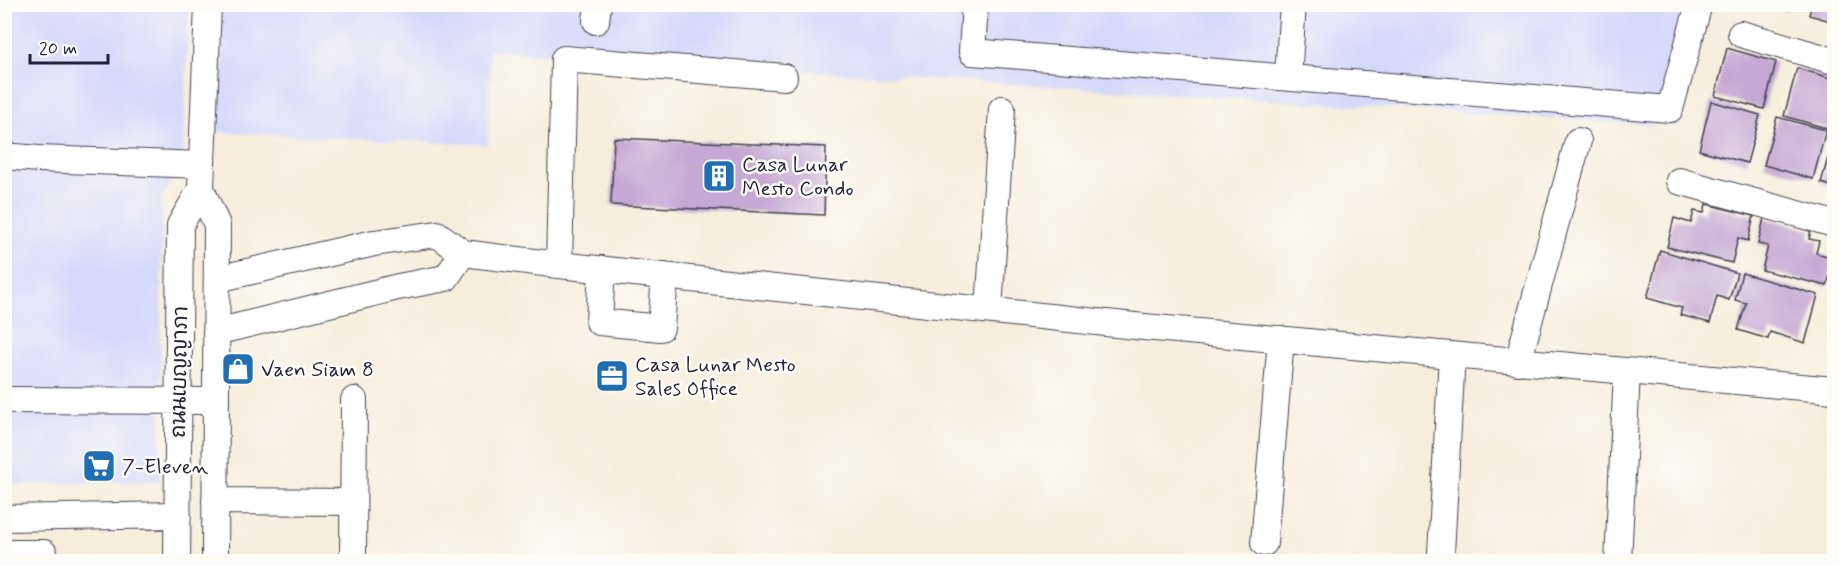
<svg xmlns="http://www.w3.org/2000/svg" width="1839" height="566" viewBox="0 0 1839 566" font-family="Mynerve,'Playpen Sans Thai',sans-serif">
	<style>
		.built { fill: #d5d8f9 }
		.building { fill: #c5a8d3 }
		.lines { fill: none; stroke-linecap: round; stroke-linejoin: round }
		.minor-casing { stroke: #424153; stroke-width: 28 }
		.minor { stroke: #fff; stroke-width: 26 }
		.labels { text-anchor: middle; stroke-width: 5; stroke-linejoin: round; paint-order: stroke }
		.poi-label { font-size: 21px; fill: #22223b; stroke: #fdfcf7; text-anchor: start }
		.street-label { font-size: 21px; fill: #22223b; stroke: #fdfcf7 }
	</style>
	<rect width="100%" height="100%" fill="#fdfcf7"/>
	<filter id="ink" filterUnits="userSpaceOnUse"><feTurbulence type="fractalNoise" baseFrequency=".0167" numOctaves="2"/><feDisplacementMap in="SourceGraphic" scale="12" xChannelSelector="R" yChannelSelector="G"/><feConvolveMatrix kernelMatrix="1 2 1 2 8 2 1 2 1" color-interpolation-filters="sRGB"/></filter>
	<filter id="wash" filterUnits="userSpaceOnUse"><feTurbulence type="fractalNoise" baseFrequency=".008" numOctaves="4" result="noise"/><feDisplacementMap in="SourceGraphic" scale="24" xChannelSelector="R" yChannelSelector="G"/><feGaussianBlur stdDeviation="1.35" result="paint"/><feColorMatrix in="noise" values="0 0 0 0 0 0 0 0 0 0 0 0 0 0 0 0 0 1.4 0 .05"/><feComposite in="paint" operator="in"/></filter>
	<g filter="url(#wash)">
		<rect width="100%" height="100%" fill="#f6eedb"/>
		<path class="built" d="M4,5h185l-6,157 -21,35 -2,284 -155,4z
			M222,5h1490l-34,121 -1188,-75 -2,94 -270,-13z"/>
		<g id="blocks">
			<path class="building" d="M1772,4h19l-2,6z
				M1812,4h22v18l-25,-7z
				M1727,48l49,14 -12,47 -49,-13z
				M1797,68l37,11 -1,51 -49,-14z
				M1711,101l49,14 -13,48 -48,-13z
				M1777,117l49,13 -13,49 -49,-14z
				M1834,136v51l-13,-4z
				M614,138l212,9 -2,68 -213,-10z
				M1706,204l48,12 -6,25 -10,-3 -6,25 -65,-16 7,-29 17,5 3,-12 10,2z
				M1764,218l47,12 -2,9 10,2 -3,12 18,5 -7,28 -65,-16 6,-24 -10,-2z
				M1660,250l77,23 -8,27 -12,-4 -7,27 -30,-8 2,-7 -35,-10z
				M1742,273l76,22 -13,48 -35,-11 -2,7 -30,-9 8,-27 -11,-3z"/>
		</g>
	</g>
	<g filter="url(#ink)">
		<use href="#blocks" fill-opacity="0" stroke="#424153" stroke-width="1.5"/>
		<g class="lines">
			<g class="minor-casing">
				<path id="minor" d="M208,4l-7,185 16,36 -2,337
					M975,4l-3,48 698,57 29,-105
					M596,21l2,-17
					M1741,34l93,27
					M1288,77l5,-73
					M4,156l35,3 163,6
					M1679,181l155,43
					M559,265l5,-206 220,18
					M602,269l-3,53 62,6 4,-52
					M217,279l157,-36 63,-9 26,19 96,12 585,62 690,63
					M989,310l13,-201
					M216,332l182,-45 48,-9 17,-25
					M1518,362l60,-221
					M4,400l212,1
					M215,501l138,1
					M4,518l174,-3
					M1264,543l17,-204
					M4,553h40v9
					M1441,553l11,-198
					M177,562l3,-337 21,-36
					M353,562l1,-162
					M1618,562l9,-191"/>
			</g>
			<use href="#minor" class="minor"/>
		</g>
	</g>
	<defs>
		<g id="building-square" transform="scale(1.725)"><rect x="-9" y="-9" width="18" height="18" rx="4" fill="#1f6fb2" stroke="#fdfcf7"/><path d="M-4-6H4V6H1V3H-1V6H-4ZM-2.5-4.3h1.7v1.8h-1.7ZM.8-4.3h1.7v1.8H.8ZM-2.5-1h1.7V.8h-1.7ZM.8-1h1.7V.8H.8Z" fill="#fff"/></g>
		<g id="shop-square" transform="scale(1.725)"><rect x="-9" y="-9" width="18" height="18" rx="4" fill="#1f6fb2" stroke="#fdfcf7"/><path d="M-5-2.5h2.3a2.7 3.5 0 0 1 5.4 0H5L5.5 6h-11ZM-1.5-2.5h3a1.5 2.3 0 0 0-3 0Z" fill="#fff"/></g>
		<g id="office-square" transform="scale(1.725)"><rect x="-9" y="-9" width="18" height="18" rx="4" fill="#1f6fb2" stroke="#fdfcf7"/><path d="M-6-3h4V-5.5h4V-3h4V5H-6ZM-1-4.5V-3h2v-1.5ZM-6 0V1H6V0Z" fill="#fff"/></g>
		<g id="supermarket-square" transform="scale(1.725)"><rect x="-9" y="-9" width="18" height="18" rx="4" fill="#1f6fb2" stroke="#fdfcf7"/><path d="M-6-5.5h2.5l.6 2H6L4.5 2H-2.5L-4.4-4H-6ZM-1.5 3.2a1.3 1.3 0 1 0 .1 0ZM3 3.2a1.3 1.3 0 1 0 .1 0Z" fill="#fff"/></g>
	</defs>
	<g fill-rule="evenodd">
		<use href="#building-square" x="719" y="176"/>
		<use href="#shop-square" x="238" y="369"/>
		<use href="#office-square" x="612" y="376"/>
		<use href="#supermarket-square" x="99" y="466"/>
	</g>
	<g class="labels">
		<g class="poi-label">
			<text x="742" y="171">Casa Lunar<tspan x="742" dy="24">Mesto Condo</tspan></text>
			<text x="635" y="371">Casa Lunar Mesto<tspan x="635" dy="24">Sales Office</tspan></text>
			<text x="261" y="376">Vaen Siam 8</text>
			<text x="122" y="473">7-Eleven</text>
		</g>
		<g class="street-label">
			<text transform="translate(179 372) rotate(-89)" y="7">ถนนเบญญาภา</text>
		</g>
	</g>
	<rect width="1839" height="566" fill="none" stroke="#fdfcf7" stroke-width="24"/>
	<path d="M30 54v9h78v-9" fill="none" stroke="#22223b" stroke-width="3"/>
	<text x="39" y="54" font-size="18" fill="#22223b" stroke="#fdfcf7" stroke-width="4.5" paint-order="stroke">20 m</text>
</svg>
